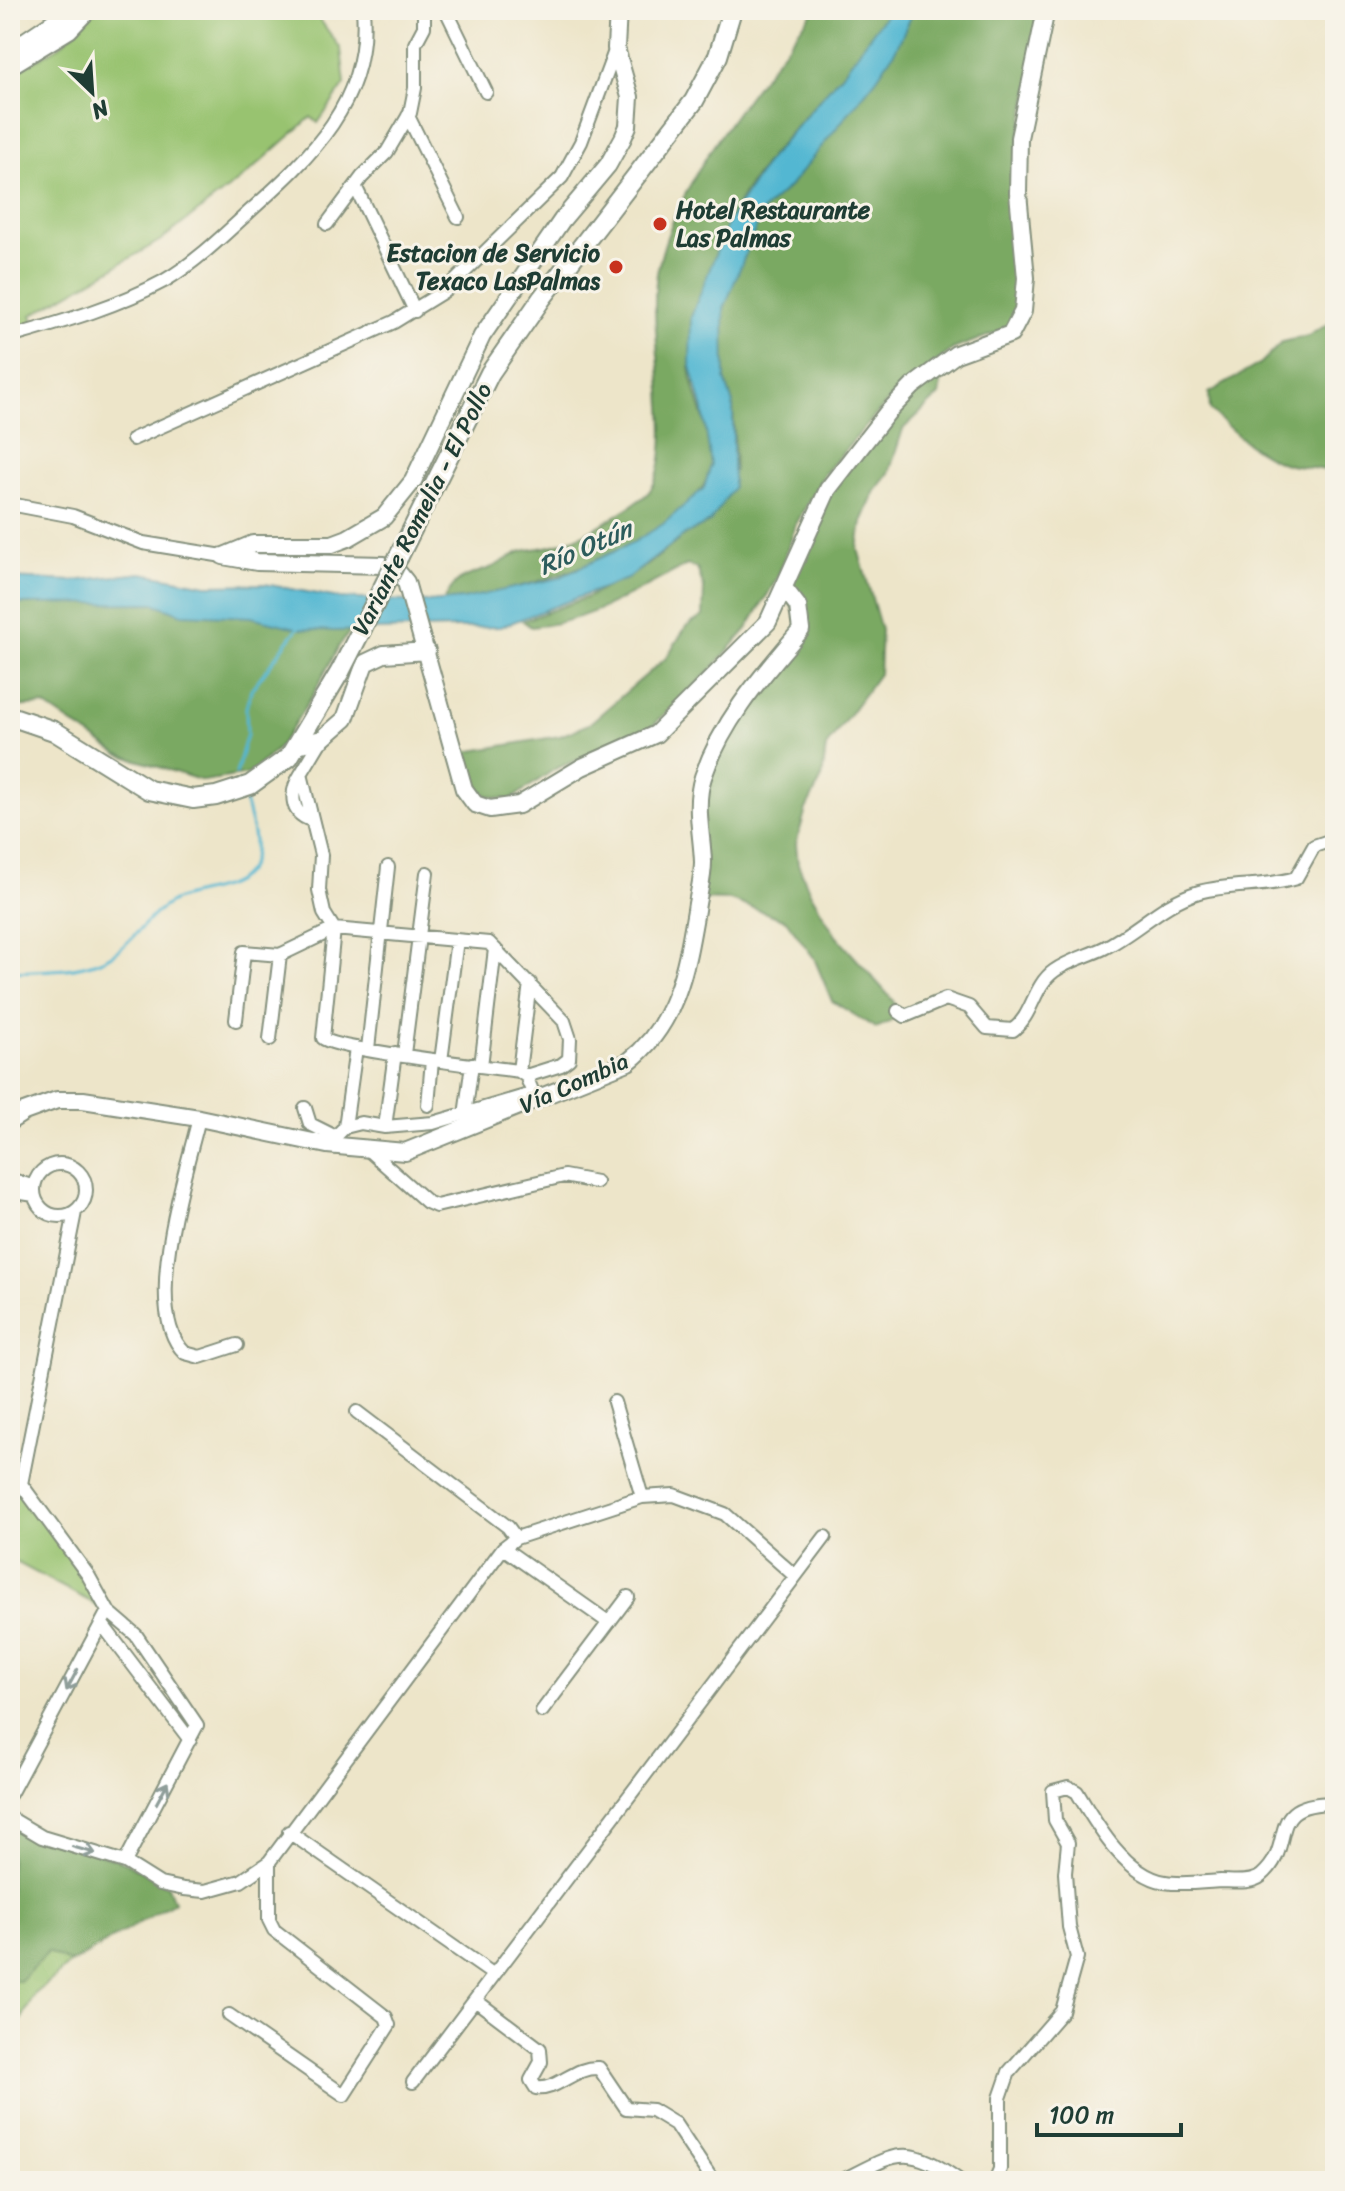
<svg xmlns="http://www.w3.org/2000/svg" width="1345" height="2191" viewBox="0 0 1345 2191" font-family="Sriracha,sans-serif">
	<style>
		.green { fill: #98c370; stroke: #5c8052; stroke-width: 2 }
		.forest { fill: #7aa962; stroke: #4c734b; stroke-width: 2 }
		.water { fill: #53b7d2; stroke: #397a83; stroke-width: 2 }
		.lines { fill: none; stroke-linecap: round; stroke-linejoin: round }
		.stream { stroke: #53b7d2; stroke-width: 3 }
		.minor-casing { stroke: #86917e; stroke-width: 16 }
		.major-casing { stroke: #86917e; stroke-width: 20 }
		.highway-casing { stroke: #86917e; stroke-width: 22 }
		.minor { stroke: #fff; stroke-width: 12 }
		.major { stroke: #fff; stroke-width: 16 }
		.highway { stroke: #fff; stroke-width: 18 }
		.highway-bridge-casing { stroke: #86917e; stroke-width: 22; stroke-linecap: butt }
		.highway-bridge { stroke: #fff; stroke-width: 18 }
		.oneway { stroke: #8f9e9a }
		.poi-dot { fill: #c8321e; stroke: #f7f3e8; stroke-width: 3 }
		.labels { text-anchor: middle; stroke-width: 6; stroke-linejoin: round; paint-order: stroke }
		.poi-label { font-size: 24px; font-weight: bold; fill: #1f3d34; stroke: #f7f3e8; text-anchor: start }
		.street-label { font-size: 24px; fill: #1f3d34; stroke: #f7f3e8 }
		.water-label { font-size: 26px; font-style: italic; fill: #2c5c5c; stroke: #f7f3e8 }
	</style>
	<rect width="100%" height="100%" fill="#f7f3e8"/>
	<filter id="ink" filterUnits="userSpaceOnUse"><feTurbulence type="fractalNoise" baseFrequency=".0125" numOctaves="2"/><feDisplacementMap in="SourceGraphic" scale="16" xChannelSelector="R" yChannelSelector="G"/><feConvolveMatrix kernelMatrix="1 2 1 2 8 2 1 2 1" color-interpolation-filters="sRGB"/></filter>
	<filter id="wash" filterUnits="userSpaceOnUse"><feTurbulence type="fractalNoise" baseFrequency=".006" numOctaves="4" result="noise"/><feDisplacementMap in="SourceGraphic" scale="32" xChannelSelector="R" yChannelSelector="G"/><feGaussianBlur stdDeviation="1.8" result="paint"/><feColorMatrix in="noise" values="0 0 0 0 0 0 0 0 0 0 0 0 0 0 0 0 0 1.4 0 .05"/><feComposite in="paint" operator="in"/></filter>
	<g filter="url(#wash)">
		<rect width="100%" height="100%" fill="#ede5c9"/>
		<path class="green" d="M96,10h217l28,39 4,35 -27,39 -7,-6 -65,58 -85,65 -129,75 5,14 -27,8v-262l50,-29z
			M21,1484l87,127 -98,-52v-70z
			M48,1952l23,11 -36,31 -25,47v-61l10,1z"/>
		<path class="forest" d="M814,10h75c-7,18 -23,34 -35,49 -42,53 -97,102 -126,163 -9,20 -38,121 -38,141 0,30 27,73 20,106 -16,74 -199,127 -266,132 10,-24 24,-25 46,-33 11,-4 21,-13 33,-17 11,-3 24,-3 35,-7 25,-7 48,-22 70,-36 7,-6 19,-11 23,-19 29,-47 -6,-159 7,-221 22,-98 99,-179 156,-258z
			M899,10h148l-28,128 6,151 -8,36 -64,24 -64,51 -65,74 -28,50 -17,51 -32,54 -37,42 -64,61 -91,37 -45,31 -22,-4 -24,-17 -4,-26 100,-17 29,-12 77,-66 20,-31 17,-11 1,-28 -7,-20 -10,-3c-52,26 -96,57 -156,62l-8,-6 65,-24 60,-32 38,-31 24,-12 25,-53 -2,-65 -8,-25 -2,-70 40,-99 26,-23 48,-61z
			M1335,320v153c-17,-7 -32,-4 -49,-9 -28,-8 -55,-34 -76,-54l-1,-17 52,-30 21,-21 26,-6z
			M936,369l5,14 -2,12 -36,34 -14,44 -14,18 -13,31 -4,27 23,81 -2,44 -53,73 -4,31 -16,31 -10,35 2,20 12,28 26,44 56,63 6,12 -8,11 -14,6 -44,-27 -18,-43 -28,-38 -56,-20 -33,-1 1,-84 19,-72 84,-113 -16,-41 43,-100z
			M114,592l249,22 -24,32 -26,49 -34,52 -30,27 -46,7 -85,-27 -74,-49 -34,2v-110z
			M10,1818l25,15 90,29 43,24 6,16 -103,61 -23,-11 -28,29 -10,-1z"/>
		<path class="water" d="M889,10h25l-18,39 -19,29 -88,109 -26,23 -39,99 1,70 8,25v84l-23,34 -24,12 -59,45 -127,48 -166,4 -34,-2 -49,-12 -69,-3 -29,-11 -143,1v-26l63,3 69,-8 65,12 58,-1 74,14 88,4 36,-3 95,-21 74,-35 31,-19 41,-36 7,-23 -8,-55 -13,-47 1,-46 37,-95 40,-62 77,-90z"/>
		<g class="lines">
			<path class="stream" d="M236,774l11,-40 -1,-26 5,-18 49,-65
				M10,975l2,-3c28,-2 58,0 85,-10 33,-11 47,-46 76,-61 24,-12 63,-8 77,-34 10,-20 0,-47 -5,-66"/>
		</g>
	</g>
	<g filter="url(#ink)">
		<g class="lines">
			<g class="minor-casing">
				<path id="minor" d="M446,10l40,82
					M408,116l50,101
					M356,188l59,123
					M327,224l35,-47 25,-25 23,-39 5,-25v-44l9,-17v-17
					M10,337c52,-15 106,-30 154,-56 31,-18 59,-45 85,-69 62,-56 122,-111 114,-202
					M133,439l261,-117 52,-32 116,-113 19,-35 35,-94
					M10,504l63,12 70,27 80,13
					M322,739l-21,35 20,81 -2,35 5,23 10,16 -11,109c11,12 168,29 196,33l7,5 7,17
					M301,774c-11,17 -12,39 10,46
					M898,1011l7,5 41,-17 23,8 18,21 26,2c20,-15 20,-44 41,-59 15,-11 34,-15 50,-23 34,-17 58,-45 95,-56 33,-9 65,-4 97,-14l18,-32 21,-7
					M236,1020l8,-68 36,3 54,-26 155,14 75,78 6,18 -1,20 -8,6 -35,11
					M270,1039l10,-84
					M368,1049l20,-182
					M404,1054l23,-181
					M441,1061l16,-121
					M481,1066l14,-117
					M519,1071l11,-88
					M428,1105l4,-45
					M305,1108l5,16 26,13
					M465,1115l7,-51
					M199,1118c-13,55 -59,193 -14,235l15,4 37,-12
					M345,1127l11,-79
					M385,1127l10,-74
					M327,1145l18,-18 16,-4 24,4 48,-4 92,-27
					M366,1148l61,54 9,4 128,-30 32,6
					M34 1190a26 26 0 1 1 52 0a26 26 0 1 1-52 0Z
					M10,1179l24,8
					M10,1191l24,4
					M75,1212l-54,272 67,91 20,36 28,24 61,90 -72,137
					M614,1402l28,95
					M357,1412l151,115 8,11
					M503,1548l105,74
					M102,1624l88,116
					M542,1711l86,-114
					M10,1794l98,-183
					M10,1818l32,19 83,25 35,22 24,5 21,2 36,-10 28,-19 234,-314 13,-10 126,-41 32,-2 51,19 70,62
					M289,1832l205,143
					M475,2000l65,49 1,13 -10,18 5,8c22,3 38,-22 63,-20l27,40 26,2 23,14 38,57
					M229,2015l115,80 45,-70 -3,-8 -112,-87 -5,-10v-58
					M413,2082l412,-545
					M841,2181c56,-28 64,-39 119,0
					M995,2181l5,-12v-71l9,-26 53,-61 15,-54 -8,-30 -4,-54 3,-30 -13,-23 -2,-29 15,-4 9,5c19,32 48,83 88,90 17,3 37,0 55,-1 12,0 31,3 41,-5 38,-32 0,-73 74,-73"/>
			</g>
			<g class="major-casing">
				<path id="major" d="M10,51l61,-41
					M10,66l59,-36 19,-20
					M223,556l34,6 127,3 14,7 8,10 58,207 11,15 15,5 29,-4 63,-38 74,-33 112,-112 60,-133 59,-76 26,-27 43,-32 55,-20 12,-23 3,-33 -8,-85 1,-55 27,-128
					M224,556l29,-12h79l16,-6 36,-21 29,-36 69,-145 80,-116 46,-55 15,-27 5,-12 2,-29 -14,-49 2,-38
					M297,745l25,-6 23,-20 20,-56 19,-9 43,-3
					M10,1121l14,-9 33,-12h26l116,18 128,27 78,7 223,-90c49,-38 58,-94 68,-152 2,-15 7,-32 7,-48 -1,-29 -9,-57 0,-85 20,-58 59,-101 98,-147l-3,-24 -13,-17"/>
			</g>
			<g class="highway-casing">
				<path id="highway" d="M399,556l91,-183 52,-75 152,-197 24,-45 14,-46
					M10,716l44,15 95,59 44,9 23,-3 34,-11 39,-28 52,-87"/>
			</g>
			<use href="#minor" class="minor"/>
			<use href="#major" class="major"/>
			<use href="#highway" class="highway"/>
			<g class="highway-bridge-casing">
				<path id="highway-bridge" d="M341,670l58,-114"/>
			</g>
			<use href="#highway-bridge" class="highway-bridge"/>
		</g>
		<defs><path id="oneway-shaft" d="M-6 0H5M1.5-3L5.5 0L1.5 3" fill="none" stroke-width="1.6" stroke-linecap="round" stroke-linejoin="round" transform="scale(2)"/></defs>
		<g class="oneway">
			<use href="#oneway-shaft" transform="translate(72 1680) rotate(118)"/>
			<use href="#oneway-shaft" transform="translate(162 1793) rotate(-62)"/>
			<use href="#oneway-shaft" transform="translate(84 1850) rotate(16)"/>
		</g>
	</g>
	<g class="poi-dot">
		<circle cx="660" cy="224" r="8"/>
		<circle cx="616" cy="267" r="8"/>
	</g>
	<g class="labels">
		<g class="poi-label">
			<text x="676" y="218">Hotel Restaurante<tspan x="676" dy="28">Las Palmas</tspan></text>
			<text x="600" y="261" text-anchor="end">Estacion de Servicio<tspan x="600" dy="28">Texaco LasPalmas</tspan></text>
		</g>
		<g class="street-label">
			<text transform="translate(422 509) rotate(-63)" y="8">Variante Romelia - El Pollo</text>
			<text transform="translate(574 1083) rotate(-24)" y="8">Vía Combia</text>
		</g>
		<g class="water-label">
			<text transform="translate(585 547) rotate(-24)" y="9">Río Otún</text>
		</g>
	</g>
	<rect width="1345" height="2191" fill="none" stroke="#f7f3e8" stroke-width="40"/>
	<g transform="translate(92 92) rotate(155)" stroke="#f7f3e8" stroke-width="6" paint-order="stroke">
	<path d="M0-6L14 30L0 20L-14 30Z" fill="#1f3d34"/>
	<text y="-12" font-size="22" font-weight="bold" text-anchor="middle" fill="#1f3d34">N</text>
	</g>
	<path d="M1037 2123v12h144v-12" fill="none" stroke="#1f3d34" stroke-width="4"/>
	<text x="1049" y="2123" font-size="24" fill="#1f3d34" stroke="#f7f3e8" stroke-width="6" paint-order="stroke">100 m</text>
</svg>
